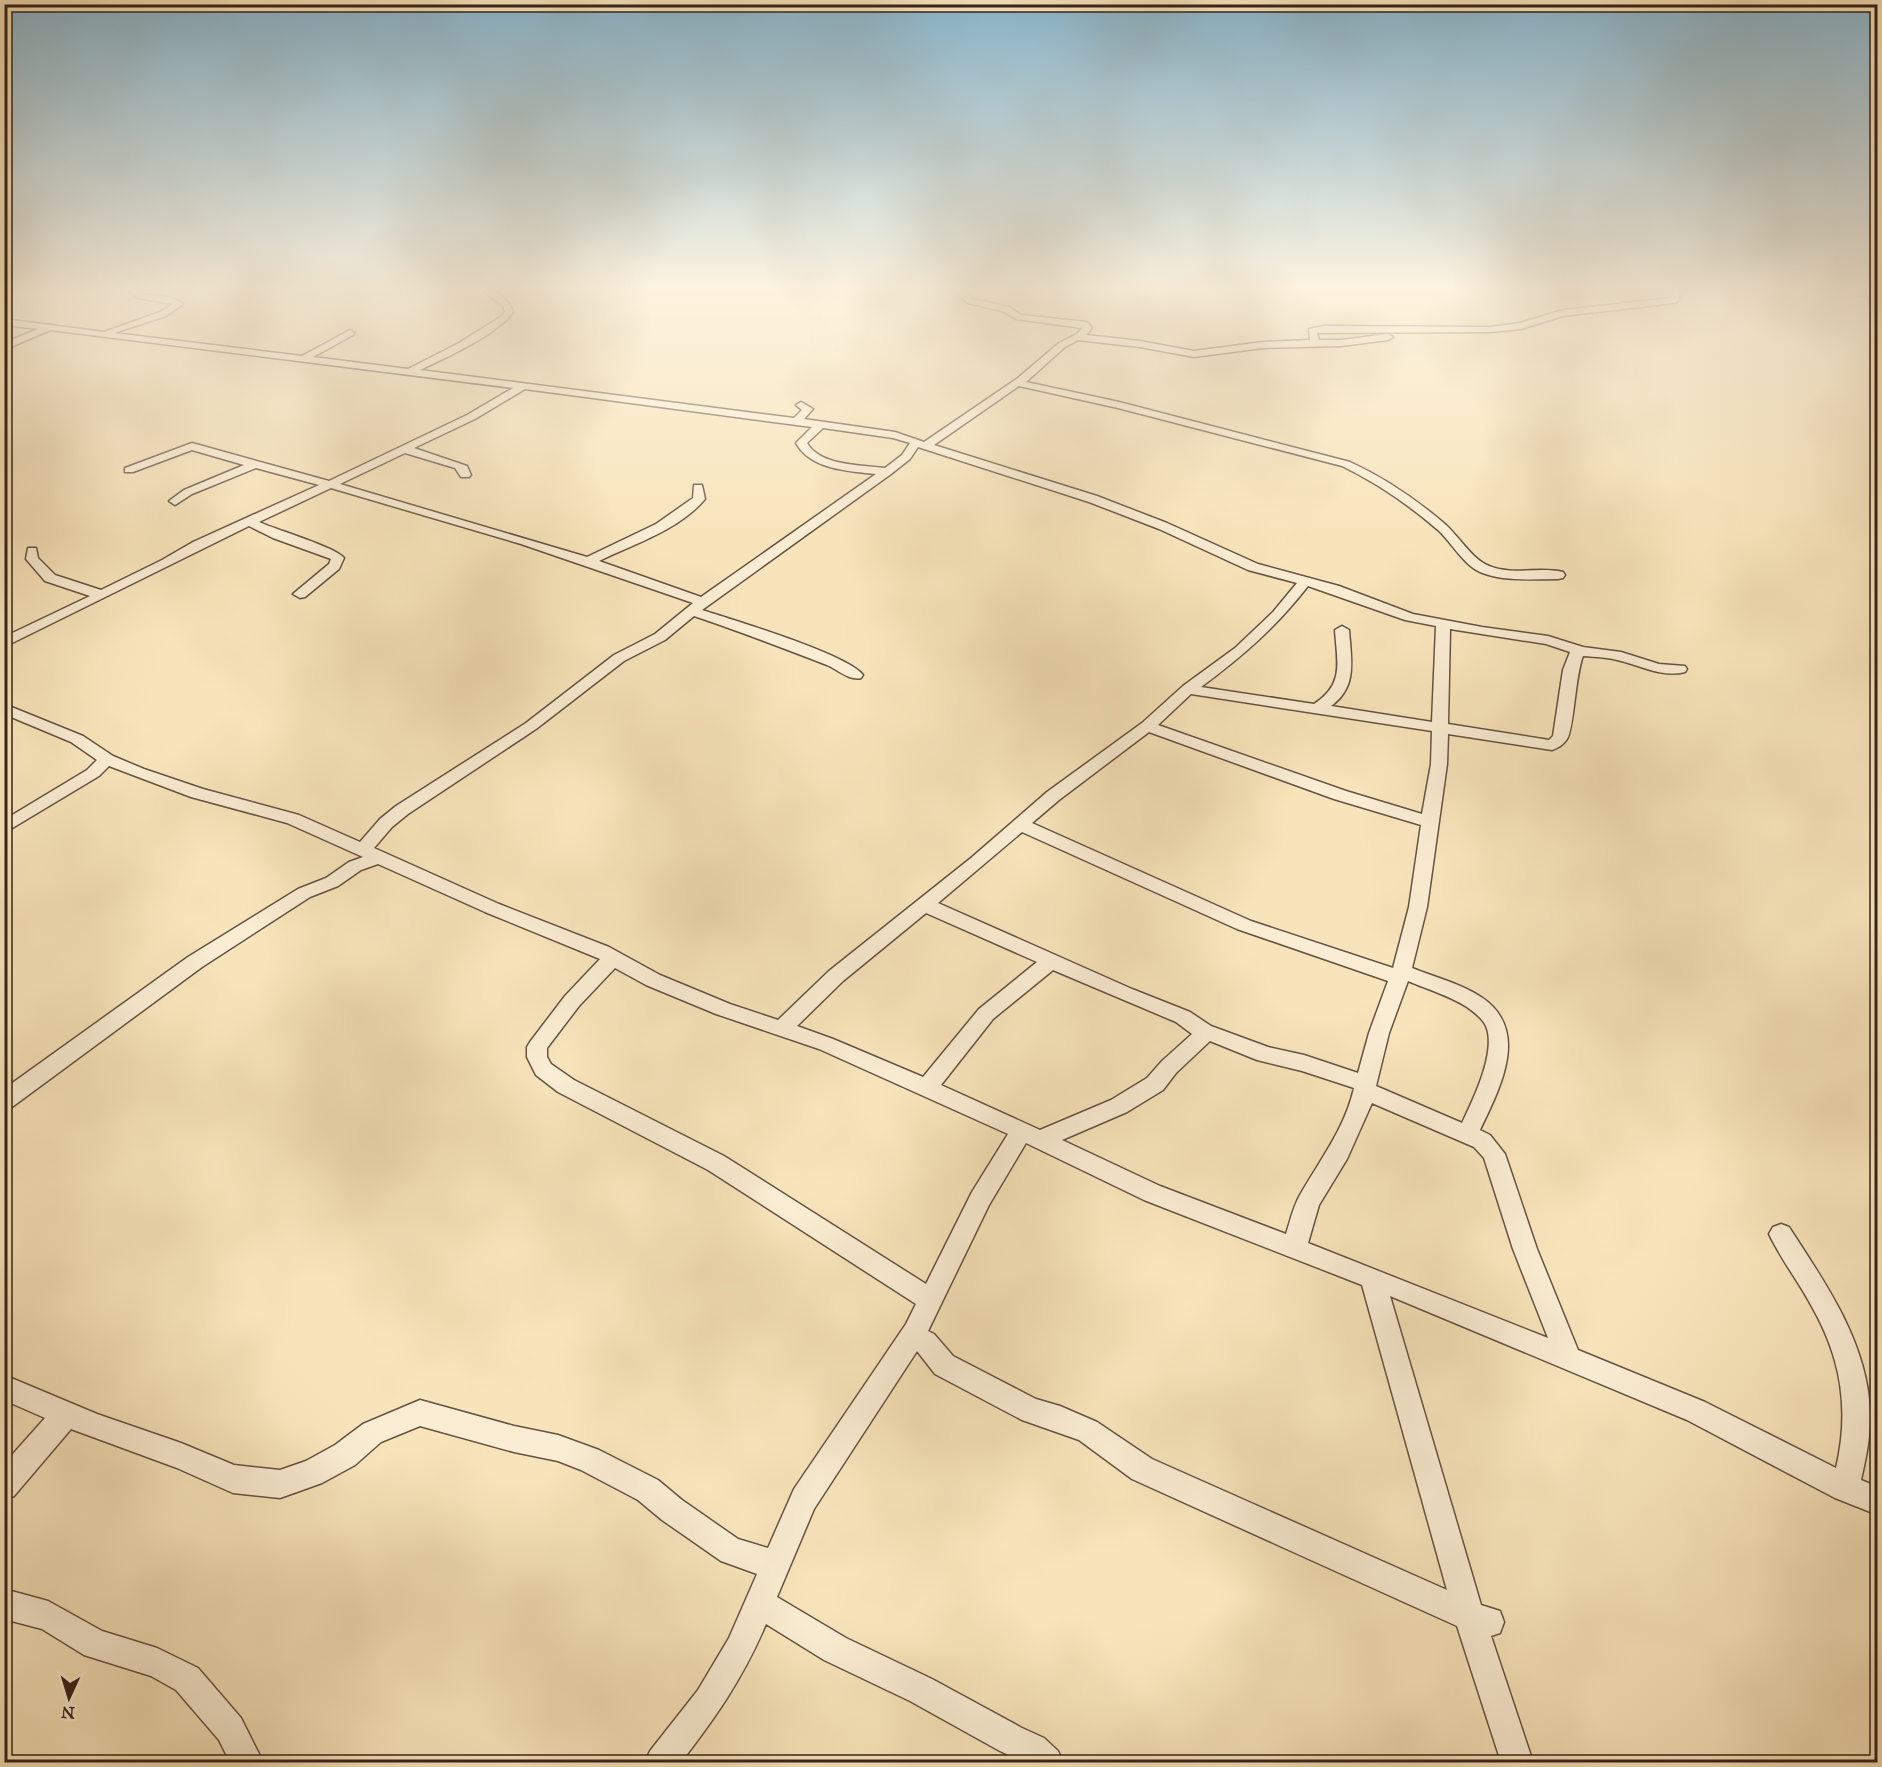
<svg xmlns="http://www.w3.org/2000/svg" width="1882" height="1767" viewBox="0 0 1882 1767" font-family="'IM FELL Great Primer',serif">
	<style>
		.green { fill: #b9c593; stroke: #777456; stroke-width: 1.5 }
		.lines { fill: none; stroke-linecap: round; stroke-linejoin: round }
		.minor-casing { stroke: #665342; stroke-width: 3 }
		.minor { fill: #faedd3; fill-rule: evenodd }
	</style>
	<rect width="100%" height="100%" fill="#f8e4bb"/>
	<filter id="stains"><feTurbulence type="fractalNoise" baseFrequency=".00333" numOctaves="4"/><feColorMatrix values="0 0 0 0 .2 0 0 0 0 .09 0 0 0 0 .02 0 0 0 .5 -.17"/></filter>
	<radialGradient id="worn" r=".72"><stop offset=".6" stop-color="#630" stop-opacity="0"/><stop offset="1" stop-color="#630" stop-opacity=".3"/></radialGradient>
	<path class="green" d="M1824,288h53v12z"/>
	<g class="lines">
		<g class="minor-casing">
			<path id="minor" d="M125,288c9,0 11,3 19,6 14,4 27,0 39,10l-17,12 -52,17 188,23 48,-26 5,3 -2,2 -40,22 95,12 51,-26 43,-27 3,-4 -2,-6 -24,-18c14,0 30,10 34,24 -14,22 -68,46 -93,58l374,48 8,-8 -6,-5 5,-3 12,7 -9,10 91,13 29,10 94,-64 41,-35 18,-9 5,-6 -66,-9 -13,-8 -36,-8 -13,-15h9l10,11 36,8 12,8 66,7 5,6 -6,7 54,6 54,10 69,-9 47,-2 -1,-11 14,-3 168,1 29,-4 43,-13 108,-12 5,-10h8l-7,14 -3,1 -111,13 -42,13 -30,3 -174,1 2,7h22l47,-6 5,3 -5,3 -47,6 -78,2 -69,9 -54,-10 -62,-7 -13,7 -39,35 93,20 231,60c35,16 67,38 96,63 14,13 26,34 43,41 24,10 50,0 74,6l2,3 -2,3 -5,1c-26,0 -53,3 -78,-7 -17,-8 -28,-29 -42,-42 -29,-25 -61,-47 -96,-64l-224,-58 -99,-22 -85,59 163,51 70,27 91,41 81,22 74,28 69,13 66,9 35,11 38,5 38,12 26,2 2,3 -2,3c-22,6 -43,-6 -64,-11 -12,-4 -26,-4 -38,-5 -8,20 -9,73 -16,83 -3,5 -9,9 -15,11l-104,-16 -1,30 -20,143 -15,61c22,9 50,16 69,29 50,33 19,91 -1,133l10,5 15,19 32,95 41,101 127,52 131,66c14,-59 5,-111 -25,-163 -13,-24 -30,-46 -42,-71l4,-7 8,-3 8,3c37,57 78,115 81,184 1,24 -4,47 -9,69l17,7v28l-43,-17 -148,-78 -297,-124 91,309 19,6 4,11 -4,11 -9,3 42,126h-32l-44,-136 -325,-147 -53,-39 -57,-20 -87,-46 -18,-23 -103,158 -37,88 69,41 86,41 90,49 22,10 14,13 5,11h-39l-24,-11 -90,-50 -86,-41 -58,-36c-23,54 -50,93 -85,138h-36l5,-11 48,-61 31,-52 28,-64 -36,-13 -59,-41 -24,-20 -57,-30 -23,-9 -44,-9 -94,-26 -39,16 -26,23 -33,18 -42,15 -47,-5 -56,-25 -106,-39 -57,67 -10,4v-36l41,-46 -41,-18v-25l93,39 84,29 53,22 46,5 26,-9 29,-16 28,-21 57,-24 94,26 44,9 41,15 59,30 24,20 56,39 30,9 26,-59 112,-165 10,-20 -208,-134 -150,-78 -22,-17 -9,-18v-10l3,-5 35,-46 35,-37 -115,-47 -107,-48 -17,6 -23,16 -28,11 -108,70 -190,140 -8,2v-20l184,-132 110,-68 28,-11 23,-16 14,-5 -76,-34 -96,-26 -82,-31 -10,10 -95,57v-13l83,-50 10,-10 -26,-18 -67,-28v-10l79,32 30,20 31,13 59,20 96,26 61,27 20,-23 16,-13 130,-83 88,-68 41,-21 38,-31 -172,-59 -190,-56 -72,34c18,8 76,25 85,36l-5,11 -34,28 -5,1 -7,-4 36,-30 2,-5 -58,-21 -24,-12 -245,121v-10l86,-41 -45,-15 -19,-22 2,-11h8l2,10 17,17 46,15 61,-30 31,-18 126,-57 -63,-17 -64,26 -17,11 -6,-4 15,-11 60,-25 -52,-15 -59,22h-8v-4l67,-25 137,38 138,-66 46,-27 -463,-58 -46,20v-7l34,-14 -34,-4v-6l100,13 56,-20 13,-8 -35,-6zM525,389l287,38 -16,16c15,27 53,28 80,31l-175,123 -102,-36c35,-17 80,-31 106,-62l-3,-14h-8l-1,13 -37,26 -69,33 -247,-73 65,-31 50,15 6,9h8l2,-2 -4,-9 -53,-18 61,-29zM823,428l70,10 17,5 -8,12 -17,13c-24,-3 -65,-2 -78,-25zM918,447l171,55 70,27 89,41 49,13 -24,29 -38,36 -52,38 -41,37 -95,69 -76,66 -142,113 -51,49 -48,-16 -70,-29 -51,-28 -110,-43 -125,-56 18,-21 16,-13 128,-85 88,-68 41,-21 29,-24c45,15 89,32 133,49 11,5 23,16 34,13l2,-3c-16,-21 -130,-55 -161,-65l189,-136 19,-15zM1308,586l97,34 31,6 -4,96 -101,-16c27,-19 20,-47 18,-76l-7,-4 -7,4c2,32 10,54 -21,74l-113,-17c42,-31 75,-60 107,-101zM1450,629l96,15 24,8 -7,18 -10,66 -4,4 -101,-16zM1191,694l241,37 -1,33 -9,50 -76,-23 -188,-66zM1149,732l185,67 87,26 -12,82 -16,61 -142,-47 -219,-98 27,-23zM1022,832l215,97 151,52 -19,52 -11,40 -54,-18 -36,-8 -57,-21 -21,-14 -58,-23 -194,-86zM926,913l111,49 -58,47 -56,68 -90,-38 -36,-13 46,-45zM615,968l31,17 70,29 103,35 189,85 -36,58 -46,92 -202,-128 -150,-76 -23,-16 -4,-7v-9l32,-42zM1053,970l123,52 16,12 -30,27 -15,17 -36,22 -71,30 -99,-45 52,-66zM1408,981c19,8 42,15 59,26 7,5 16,12 19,19 11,25 -13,74 -24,97l-86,-37 13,-53zM1210,1041l47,19 45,11 52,17c-9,40 -34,72 -54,107 -7,12 -10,27 -14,39l-126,-48 -98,-46 65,-28 36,-22 13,-17zM1372,1103l102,44 10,11 29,91 35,89 -240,-95 11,-38 28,-46zM1026,1143l118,57 218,85 85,305 -295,-131 -55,-37 -37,-16 -24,-7 -83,-43 -19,-22 -6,-3 61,-126z
				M4,1589l44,12 54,30 55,17 41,20 43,50 22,44h-33l-11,-22 -43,-50 -25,-14 -67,-21 -42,-26 -38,-10z"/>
		</g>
		<use href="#minor" class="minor"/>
	</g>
	<linearGradient id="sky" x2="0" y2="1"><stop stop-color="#8ab8d0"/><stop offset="0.54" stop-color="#fcf3e0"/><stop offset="1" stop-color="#fcf3e0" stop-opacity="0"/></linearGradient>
	<rect width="1882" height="535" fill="url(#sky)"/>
	<rect width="1882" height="1767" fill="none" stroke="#f8e4bb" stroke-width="24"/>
	<rect x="6" y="6" width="1870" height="1755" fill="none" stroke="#35231a" stroke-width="3"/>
	<rect x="12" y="12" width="1858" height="1743" fill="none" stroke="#35231a" stroke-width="1.5"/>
	<g transform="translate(69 1698) rotate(184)" stroke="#faedd3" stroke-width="4.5" paint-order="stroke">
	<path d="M0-4.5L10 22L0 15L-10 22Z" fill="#35231a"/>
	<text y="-9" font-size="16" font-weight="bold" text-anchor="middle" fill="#35231a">N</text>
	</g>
	<rect width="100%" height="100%" filter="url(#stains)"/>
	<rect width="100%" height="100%" fill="url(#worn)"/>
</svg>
